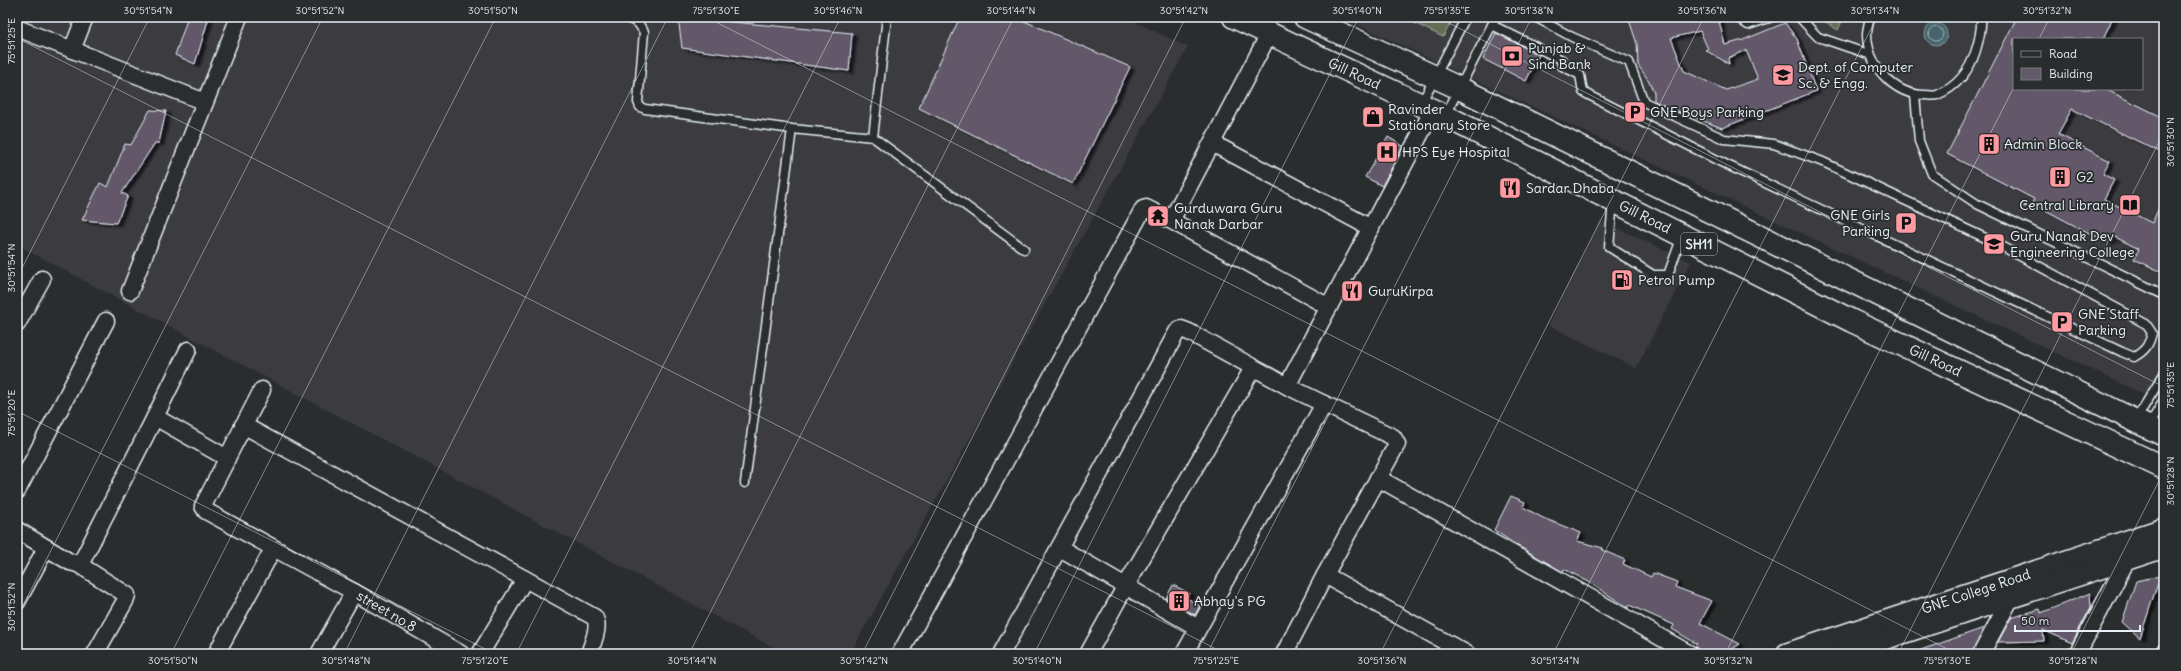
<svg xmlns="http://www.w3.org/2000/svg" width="2181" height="671" viewBox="0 0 2181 671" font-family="Delius,sans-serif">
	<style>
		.built { fill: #3b3a40; fill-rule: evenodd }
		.green { fill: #636d53; stroke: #a6afa6 }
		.water { fill: #47646c; stroke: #879ca4 }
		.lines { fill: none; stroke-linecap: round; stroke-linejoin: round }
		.shore { stroke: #a8b9c0; stroke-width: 1 }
		.building { fill: #625969; stroke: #e8f1f8; fill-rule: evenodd; filter: url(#shadow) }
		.service-casing { stroke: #e8f1f8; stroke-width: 11 }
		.minor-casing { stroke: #e8f1f8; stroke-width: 19 }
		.tertiary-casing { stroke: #e8f1f8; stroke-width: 24 }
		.primary-casing { stroke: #e8f1f8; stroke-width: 25 }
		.path { stroke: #e8f1f8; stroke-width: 2.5; stroke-dasharray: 3 3; stroke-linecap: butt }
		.service { stroke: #2a2d2e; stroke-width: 8 }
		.minor { stroke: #2a2d2e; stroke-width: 16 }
		.tertiary { stroke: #2a2d2e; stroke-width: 21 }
		.primary { stroke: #2a2d2e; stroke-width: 22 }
		.ticks { fill: none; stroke: #e8f1f8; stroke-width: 1; stroke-opacity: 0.45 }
		.labels { text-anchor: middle; stroke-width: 3.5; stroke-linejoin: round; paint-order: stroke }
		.shield { fill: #2a2d2e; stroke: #afb6bb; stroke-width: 1 }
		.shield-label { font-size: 13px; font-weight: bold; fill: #e8f1f8 }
		.poi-label { font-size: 14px; fill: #e8f1f8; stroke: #2a2d2e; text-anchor: start }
		.street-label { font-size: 14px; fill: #e8f1f8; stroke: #2a2d2e }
		.neatline { fill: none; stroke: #e8f1f8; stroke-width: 1.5 }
		.ticks-label { font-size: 10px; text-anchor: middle; fill: #e8f1f8 }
	</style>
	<defs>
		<filter id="shadow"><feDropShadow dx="4.5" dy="2.5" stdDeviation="1" flood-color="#0009"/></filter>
	</defs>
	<rect width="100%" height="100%" fill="#2a2d2e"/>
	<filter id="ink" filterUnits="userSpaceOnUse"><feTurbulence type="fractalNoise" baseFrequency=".025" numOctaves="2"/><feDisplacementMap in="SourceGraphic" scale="8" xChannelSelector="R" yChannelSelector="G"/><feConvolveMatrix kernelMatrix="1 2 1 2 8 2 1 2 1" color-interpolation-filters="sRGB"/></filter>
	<g filter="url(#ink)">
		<path class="built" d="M17,17h1108l63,30 -338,607h-64l-769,-409z
			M1341,17h823v387l-10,-5zM2014,39h128v50h-128z
			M1600,220l91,42 -55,106 -88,-43z"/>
		<path class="green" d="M1402,17h52l-11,20z
			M1817,17h27l-6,13z"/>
		<path class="water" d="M1925 34a11 11 0 1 1 22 0a11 11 0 1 1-22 0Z"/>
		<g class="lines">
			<path class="shore" d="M1929 34a7 7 0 1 1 14 0a7 7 0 1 1-14 0Z"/>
		</g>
		<path class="building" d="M188,17h21l-14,47 -20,-9z
			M678,17l174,16 -3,38 -167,-23z
			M960,17h55l115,50 -57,117 -154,-76z
			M1628,17h90l7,28 18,-5 42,-17 12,16 19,52 -94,37 -45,-17 -23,-10v-8l-5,-12 -11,-16 -1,-21zM1700,31l8,18 -3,1 24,14 -1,-6 18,-8 12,29 -32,11 -42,-19 -13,-33z
			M2017,17h96l-10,22h-89v50h91l59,29v36l-92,-45 -14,25 52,27 -7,13 11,6 -10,19 48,24 12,-26v76l-30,-14 5,-10 -24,-12 -7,5 -29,-14 -47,-25 2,-4 -87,-45z
			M1496,33l43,22 -13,26 -43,-22z
			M150,110l16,1 -7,32h-4l-33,50 6,3 -12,27 -34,-3 18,-37 8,4 17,-43 6,1z
			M1388,137l15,9 -21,40 -17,-9z
			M1511,496l14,6 -2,5 20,11 38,15 -4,8 26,7 -1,2 23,10 -2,4 28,13 2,-4 24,9 -2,5 37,14 -12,22 40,21 -15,10h-20l-6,-3 -4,-5 2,-2 -25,-15 2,-4 -45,-20 -1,3 -39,-26 -25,-13 -1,3 -50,-29 -19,-13z
			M2160,576l-20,62 -18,-16 14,-41z
			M1173,585l16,8 -2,5 13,8 -5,9 -29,-17z
			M2090,593l1,14 -19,36 -29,-13 1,11 -46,1 13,-24 29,-9 1,4z
			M1984,628l-12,26h-57v-2z"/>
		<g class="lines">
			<g class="service-casing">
				<path id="service" d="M625,17l13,6 6,9 -6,70 2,5 5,2 147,20 81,8 14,-120
					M1737,17l11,8 24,-8
					M1799,17l19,20 53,18
					M1870,17c-1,6 -3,12 -3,18 1,31 27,60 58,60 4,0 9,1 12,0 20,-8 33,-25 39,-45 3,-10 6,-22 5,-33
					M1492,25l70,35v6l18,9 3,17 142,72 397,188 12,5c11,-6 15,-12 18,-24l-6,-9 -150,-81 -173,-81 -49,-18 -50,-5 -80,-37 -15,-40 -57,-25 -37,-20
					M1915,95l4,46 13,33 45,30 187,91
					M1421,104l45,-87
					M1445,116l51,-99
					M873,137l151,112
					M1613,201l-4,46 44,28h15l14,-39
					M2135,421l29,-47
					M2148,427l16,-27
					M745,483l47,-354"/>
			</g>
			<g class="minor-casing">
				<g id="minor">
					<path d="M17,28l188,74"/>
					<path d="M72,50l13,-33"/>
					<path d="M1212,143l159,85"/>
					<path d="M1170,220l159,87"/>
					<path d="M130,291l109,-274"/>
					<path d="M17,324l25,-45"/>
					<path d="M188,350l-33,67 72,41 -1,3 -23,45 3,5 148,81"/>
					<path d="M243,425l282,154"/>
					<path d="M227,458l35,-68"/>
					<path d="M1378,478l312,176"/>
					<path d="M17,491l89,-170"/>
					<path d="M17,530l53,32 8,2 49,31 -2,6 -30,53"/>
					<path d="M1060,548l138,80"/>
					<path d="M78,564l4,-3 73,-144"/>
					<path d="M1325,575l142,79"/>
					<path d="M17,602l29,-54"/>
					<path d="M216,654l57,-105"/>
					<path id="s1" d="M319,654l35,-62 107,62"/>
					<path d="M480,654l45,-75 69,38c7,9 -2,27 -5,37"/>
					<path d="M900,654l243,-445 3,-1 24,12 4,-5 95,-181"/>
					<path d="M1001,654l176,-322 4,-3 8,3 98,54 146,-276"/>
					<path d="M1088,654l37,-67 128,-219"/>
					<path d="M1184,654l140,-250 -37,-18"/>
					<path d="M1284,654l41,-79 72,-131 -4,-7 -69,-33"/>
					<path d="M1981,654l31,-58"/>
					<path d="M2077,654l51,-96"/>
					<path d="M2163,654l1,-2"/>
				</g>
			</g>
			<g class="tertiary-casing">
				<g id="tertiary">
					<path id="s2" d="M1787,654l377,-125"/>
					<path d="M1838,654l326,-107"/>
				</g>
			</g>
			<g class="primary-casing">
				<g id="primary">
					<path id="s3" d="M1234,17l211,99 407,205 312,147"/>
					<path d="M1305,17l154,71 705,347"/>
				</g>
			</g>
			<path class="path" d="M2021,212l6,-10"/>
			<use href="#service" class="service"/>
			<use href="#minor" class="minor"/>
			<use href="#tertiary" class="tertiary"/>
			<use href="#primary" class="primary"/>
		</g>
	</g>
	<path class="ticks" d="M706,17l1251,637M1437,17l727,370M17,38l1209,616M2039,39l11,-22M17,278l133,-261M17,411l478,243M17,617l306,-600M171,654l325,-637M344,654l324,-637M516,654l325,-637M689,654l325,-637M862,654l324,-637M1034,654l325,-637M1207,654l325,-637M1380,654l324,-637M1553,654l324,-637M1725,654l289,-567M1898,654l266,-522M2071,654l93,-183"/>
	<defs>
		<g id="bank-square" transform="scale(1.15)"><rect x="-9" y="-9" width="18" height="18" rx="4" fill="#ff9aa2" stroke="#2a2d2e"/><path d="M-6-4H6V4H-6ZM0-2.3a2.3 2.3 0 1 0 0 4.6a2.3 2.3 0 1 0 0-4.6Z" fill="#111"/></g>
		<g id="university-square" transform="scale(1.15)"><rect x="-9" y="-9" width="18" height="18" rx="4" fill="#ff9aa2" stroke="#2a2d2e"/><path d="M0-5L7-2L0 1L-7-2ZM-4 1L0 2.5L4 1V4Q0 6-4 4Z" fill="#111"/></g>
		<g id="parking-square" transform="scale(1.15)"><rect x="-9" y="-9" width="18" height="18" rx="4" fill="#ff9aa2" stroke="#2a2d2e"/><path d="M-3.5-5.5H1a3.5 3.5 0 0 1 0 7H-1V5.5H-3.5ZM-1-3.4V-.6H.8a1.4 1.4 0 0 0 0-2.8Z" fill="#111"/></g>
		<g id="shop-square" transform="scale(1.15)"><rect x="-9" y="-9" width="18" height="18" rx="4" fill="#ff9aa2" stroke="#2a2d2e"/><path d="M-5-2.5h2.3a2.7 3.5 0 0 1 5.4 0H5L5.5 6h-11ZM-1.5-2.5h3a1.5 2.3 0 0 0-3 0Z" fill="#111"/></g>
		<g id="building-square" transform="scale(1.15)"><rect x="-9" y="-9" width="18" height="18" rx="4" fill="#ff9aa2" stroke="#2a2d2e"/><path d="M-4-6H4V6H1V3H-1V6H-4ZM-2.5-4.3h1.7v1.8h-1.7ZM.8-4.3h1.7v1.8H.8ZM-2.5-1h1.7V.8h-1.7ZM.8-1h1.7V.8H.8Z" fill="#111"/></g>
		<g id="hospital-square" transform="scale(1.15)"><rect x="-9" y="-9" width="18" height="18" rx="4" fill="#ff9aa2" stroke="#2a2d2e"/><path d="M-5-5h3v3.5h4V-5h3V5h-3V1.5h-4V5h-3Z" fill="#111"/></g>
		<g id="restaurant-square" transform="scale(1.15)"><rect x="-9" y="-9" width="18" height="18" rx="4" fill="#ff9aa2" stroke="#2a2d2e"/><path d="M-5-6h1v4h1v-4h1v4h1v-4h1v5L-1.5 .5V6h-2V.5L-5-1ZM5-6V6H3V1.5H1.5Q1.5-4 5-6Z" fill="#111"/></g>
		<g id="library-square" transform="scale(1.15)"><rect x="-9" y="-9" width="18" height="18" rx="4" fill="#ff9aa2" stroke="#2a2d2e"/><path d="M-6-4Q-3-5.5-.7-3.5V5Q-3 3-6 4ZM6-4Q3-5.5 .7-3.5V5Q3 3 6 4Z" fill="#111"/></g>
		<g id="temple-square" transform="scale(1.15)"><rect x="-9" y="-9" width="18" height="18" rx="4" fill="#ff9aa2" stroke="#2a2d2e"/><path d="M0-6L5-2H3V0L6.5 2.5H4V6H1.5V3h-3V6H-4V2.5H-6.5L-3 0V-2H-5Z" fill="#111"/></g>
		<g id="fuel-square" transform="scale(1.15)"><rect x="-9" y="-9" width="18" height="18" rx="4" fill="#ff9aa2" stroke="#2a2d2e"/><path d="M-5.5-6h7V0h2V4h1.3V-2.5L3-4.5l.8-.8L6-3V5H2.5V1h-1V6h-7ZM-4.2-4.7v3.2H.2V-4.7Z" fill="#111"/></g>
	</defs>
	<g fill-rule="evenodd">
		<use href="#bank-square" x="1512" y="56"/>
		<use href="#university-square" x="1783" y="75"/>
		<use href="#parking-square" x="1635" y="112"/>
		<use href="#shop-square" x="1373" y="117"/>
		<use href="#building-square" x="1989" y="144"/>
		<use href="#hospital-square" x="1387" y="152"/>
		<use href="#building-square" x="2060" y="177"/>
		<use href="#restaurant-square" x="1510" y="188"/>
		<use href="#library-square" x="2130" y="205"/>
		<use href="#temple-square" x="1158" y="216"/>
		<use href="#parking-square" x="1906" y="223"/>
		<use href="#university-square" x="1994" y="244"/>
		<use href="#fuel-square" x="1622" y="280"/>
		<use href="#restaurant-square" x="1352" y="291"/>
		<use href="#parking-square" x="2062" y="322"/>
		<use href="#building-square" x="1179" y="601"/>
	</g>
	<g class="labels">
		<rect class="shield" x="1681" y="233" width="36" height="22" rx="3"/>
		<g class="shield-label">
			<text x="1699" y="249">SH11</text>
		</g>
		<g class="poi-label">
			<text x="1528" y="53">Punjab &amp;<tspan x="1528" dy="16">Sind Bank</tspan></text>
			<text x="1798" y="72">Dept. of Computer<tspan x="1798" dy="16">Sc. &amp; Engg.</tspan></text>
			<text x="1388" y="114">Ravinder<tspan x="1388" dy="16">Stationary Store</tspan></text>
			<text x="1650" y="117">GNE Boys Parking</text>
			<text x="2004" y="149">Admin Block</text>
			<text x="1402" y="157">HPS Eye Hospital</text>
			<text x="2076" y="182">G2</text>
			<text x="1526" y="193">Sardar Dhaba</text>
			<text x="2114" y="210" text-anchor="end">Central Library</text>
			<text x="1174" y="213">Gurduwara Guru<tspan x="1174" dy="16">Nanak Darbar</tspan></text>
			<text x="1890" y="220" text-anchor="end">GNE Girls<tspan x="1890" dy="16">Parking</tspan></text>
			<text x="2010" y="241">Guru Nanak Dev<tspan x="2010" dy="16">Engineering College</tspan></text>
			<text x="1638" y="285">Petrol Pump</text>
			<text x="1368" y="296">GuruKirpa</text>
			<text x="2078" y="319">GNE Staff<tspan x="2078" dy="16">Parking</tspan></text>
			<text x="1194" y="606">Abhay's PG</text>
		</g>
		<g class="street-label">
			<text dy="5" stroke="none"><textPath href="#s3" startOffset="133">Gill Road</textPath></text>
			<text dy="5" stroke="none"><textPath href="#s3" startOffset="457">Gill Road</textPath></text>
			<text dy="5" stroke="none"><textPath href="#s3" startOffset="781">Gill Road</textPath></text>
			<text dy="5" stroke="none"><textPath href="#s2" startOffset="199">GNE College Road</textPath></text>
			<text dy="5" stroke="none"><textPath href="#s1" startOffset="109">street no.8</textPath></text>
		</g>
	</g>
	<rect width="2181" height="671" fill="none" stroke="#2a2d2e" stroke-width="44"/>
	<rect x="2013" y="38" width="130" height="52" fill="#2a2d2e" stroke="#767b7f"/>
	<rect x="2021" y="51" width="20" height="6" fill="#2a2d2e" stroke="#767b7f"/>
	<text x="2049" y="58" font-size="12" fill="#e8f1f8">Road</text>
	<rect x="2021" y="68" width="20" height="12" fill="#625969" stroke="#767b7f"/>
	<text x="2049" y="78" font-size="12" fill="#e8f1f8">Building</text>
	<path d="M2015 625v6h125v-6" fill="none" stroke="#e8f1f8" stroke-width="2"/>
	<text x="2021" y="625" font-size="12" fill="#e8f1f8" stroke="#2a2d2e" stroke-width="3" paint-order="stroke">50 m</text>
	<rect x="22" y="22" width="2137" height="627" class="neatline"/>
	<g class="ticks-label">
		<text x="148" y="14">30°51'54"N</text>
		<text x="320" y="14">30°51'52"N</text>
		<text x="493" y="14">30°51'50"N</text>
		<text x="716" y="14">75°51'30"E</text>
		<text x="838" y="14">30°51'46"N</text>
		<text x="1011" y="14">30°51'44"N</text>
		<text x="1184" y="14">30°51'42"N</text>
		<text x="1357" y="14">30°51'40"N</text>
		<text x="1447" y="14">75°51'35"E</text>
		<text x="1529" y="14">30°51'38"N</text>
		<text x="1702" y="14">30°51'36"N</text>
		<text x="1875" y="14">30°51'34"N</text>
		<text x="2047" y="14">30°51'32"N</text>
		<text transform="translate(11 41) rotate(-90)" y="4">75°51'25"E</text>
		<text transform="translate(2170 142) rotate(-90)" y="4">30°51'30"N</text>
		<text transform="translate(11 268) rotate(-90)" y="4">30°51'54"N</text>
		<text transform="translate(2170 385) rotate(-90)" y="4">75°51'35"E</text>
		<text transform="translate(11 413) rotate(-90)" y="4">75°51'20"E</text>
		<text transform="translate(2170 481) rotate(-90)" y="4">30°51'28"N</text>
		<text transform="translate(11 607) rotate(-90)" y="4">30°51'52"N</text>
		<text x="173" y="664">30°51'50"N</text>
		<text x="346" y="664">30°51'48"N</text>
		<text x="485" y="664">75°51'20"E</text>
		<text x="692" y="664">30°51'44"N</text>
		<text x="864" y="664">30°51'42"N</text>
		<text x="1037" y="664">30°51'40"N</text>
		<text x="1216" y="664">75°51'25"E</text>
		<text x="1382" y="664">30°51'36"N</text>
		<text x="1555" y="664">30°51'34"N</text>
		<text x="1728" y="664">30°51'32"N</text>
		<text x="1947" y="664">75°51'30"E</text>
		<text x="2073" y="664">30°51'28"N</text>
	</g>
</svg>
